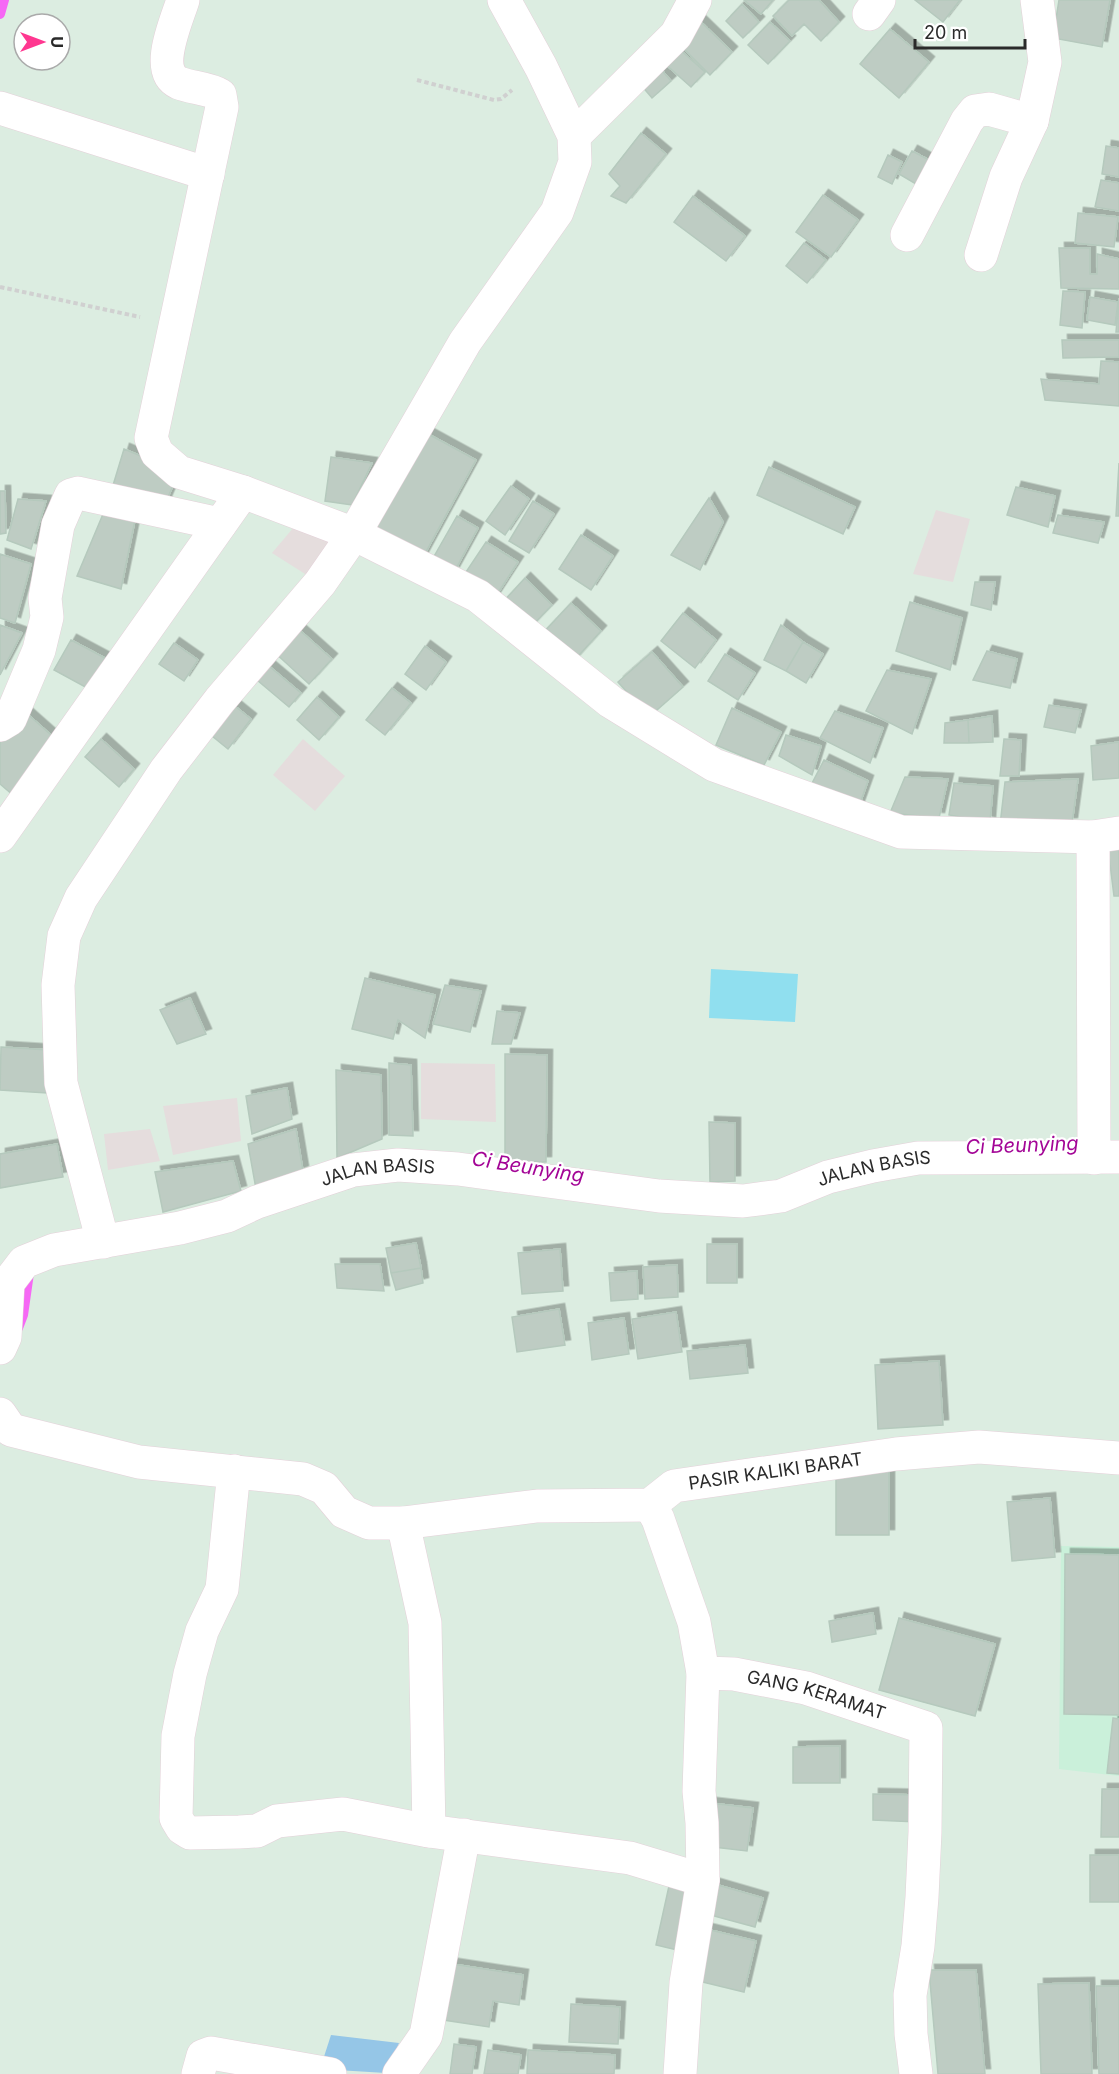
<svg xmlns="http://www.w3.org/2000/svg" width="1119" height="2074" viewBox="0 0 1119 2074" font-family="Inter,sans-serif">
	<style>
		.industrial { fill: #e5dddd }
		.education { fill: #caf0da }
		.green { fill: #95c6e7 }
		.pitch { fill: #90dfef }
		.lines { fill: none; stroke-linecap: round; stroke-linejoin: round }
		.stream { stroke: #f668f5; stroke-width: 10 }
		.building { fill: #beccc3; stroke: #b5c9bd; stroke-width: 1.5; filter: url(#shadow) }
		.minor-casing { stroke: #e4d1d9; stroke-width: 34 }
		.path { stroke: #d0d0d0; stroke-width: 4; stroke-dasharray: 4.5 3; stroke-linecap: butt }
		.minor { stroke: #fff; stroke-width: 33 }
		.labels { text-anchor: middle; stroke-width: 4.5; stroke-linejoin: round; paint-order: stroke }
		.street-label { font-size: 18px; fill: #2a2a2a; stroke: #fff }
		.water-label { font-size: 20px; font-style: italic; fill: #a30596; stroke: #fff }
	</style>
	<defs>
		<filter id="shadow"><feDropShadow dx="5.5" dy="-5.5" stdDeviation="0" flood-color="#0004"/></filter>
	</defs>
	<rect width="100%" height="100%" fill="#dcede1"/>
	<path class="industrial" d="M936,510l34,9 -17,63 -40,-8z
		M299,521l38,21 -24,37 -41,-26z
		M303,739l42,37 -30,35 -42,-36z
		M421,1063l74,1 1,58 -75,-3z
		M237,1098l4,43 -68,14 -10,-49z
		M150,1129l10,32 -52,9 -4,-36z"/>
	<path class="education" d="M1061,1546l58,1v229l-60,-7z"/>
	<path class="green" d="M331,2035l68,8 -13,30 -66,-4z"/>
	<path class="pitch" d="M711,969l87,5 -3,48 -86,-4z"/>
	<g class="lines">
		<path class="stream" d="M0,14l4,-14
			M18,1328l5,-13 6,-42"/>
	</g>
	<path class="building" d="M744,0h29l-12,14z
		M789,0h30l20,22 -18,19 -17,-17 -12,12 -19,-20z
		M915,0h45l-17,22z
		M1059,0h51l-8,47 -49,-9z
		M742,4l17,18 -16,16 -17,-17z
		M700,21l32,31 -22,23 -32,-32z
		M770,22l20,19 -22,23 -20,-19z
		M890,29l39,33 -30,36 -39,-34z
		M677,47l28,25 -14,15 -28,-25z
		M660,68l11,13 -19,17 -11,-13z
		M641,133l25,21 -40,49 -15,-7 9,-10 -11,-12z
		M1106,146l13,2v29l-17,-3z
		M912,151l23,12 -14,24 -22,-13z
		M888,155l14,7 -10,22 -14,-7z
		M1101,180l18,3v28l-24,-4z
		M823,195l35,25 -27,37 -35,-25z
		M693,196l52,40 -19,25 -52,-39z
		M1078,213l40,4 -4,30 -39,-4z
		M804,243l22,17 -19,23 -21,-17z
		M1059,248h31v26h7v-20l22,5v30l-58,-1z
		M1063,291l22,1 -3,36 -22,-3z
		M1090,297l28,5 -3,23 -28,-5z
		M1119,298v34h-3z
		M1062,340h57v17l-56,1z
		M1101,361l18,1v44l-74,-6 -4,-21 58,5z
		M419,429l57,31 -54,99 -57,-31z
		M124,449l55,23 -14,32 -54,-12z
		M331,457l41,6 -20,42 -27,-4z
		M1119,463v53h-3z
		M769,467l86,40 -12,27 -86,-39z
		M511,486l18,13 -24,36 -19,-14z
		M1016,487l39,9 -7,31 -41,-12z
		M0,491h5l1,42 -6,1z
		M709,498l14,24 -23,48 -29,-15z
		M18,499l28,2 -15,48 -24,-9z
		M533,501l21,13 -25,39 -20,-12z
		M106,507l30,8 -15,74 -44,-13z
		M1058,515l46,7 -6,21 -45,-10z
		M457,516l21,12 -24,44 -22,-12z
		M581,535l32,21 -22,34 -32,-21z
		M486,542l32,20 -24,37 -32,-21z
		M0,554l31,10 -16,59 -15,-5z
		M525,578l27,27 -23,24 -27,-26z
		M975,582h20l-4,28 -20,-5z
		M910,602l52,16 -12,52 -54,-19z
		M571,603l30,28 -30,33 -30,-29z
		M683,613l33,27 -21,28 -34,-27z
		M0,625l22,8 -22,42z
		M781,625l22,17 -17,29 -22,-11z
		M295,626l37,33 -23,25 -36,-33z
		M71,640l34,18 -16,31 -35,-19z
		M803,642l20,12 -17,29 -20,-12z
		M174,643l24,17 -14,21 -25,-17z
		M425,646l21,16 -20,28 -21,-16z
		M987,651l30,8 -7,29 -37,-8z
		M652,652l31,35 -34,30 -31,-35z
		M725,654l30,19 -17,27 -30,-19z
		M263,661l38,32 -12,14 -38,-32z
		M887,670l44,9 -19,55 -46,-23z
		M392,688l19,15 -26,32 -19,-15z
		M317,697l22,20 -20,23 -22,-20z
		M230,702l21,17 -23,30 -21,-17z
		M1049,705l32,5 -6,23 -31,-6z
		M732,708l49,24 -17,33 -48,-20z
		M24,711l35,31 -45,54 -14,-12v-44z
		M835,711l48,17 -13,35 -50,-25z
		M992,716l1,26 -24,1 -1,-23z
		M968,720l1,23h-25l1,-20z
		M786,735l35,11 -9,29 -33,-19z
		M101,739l33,30 -15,18 -34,-30z
		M1004,739l17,1 -2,36h-19z
		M1119,742v36l-26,2 -2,-34z
		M824,760l44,21 -10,28 -49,-20z
		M905,777l43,2 -9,39 -49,-5z
		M1078,779l-6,44 -72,2 5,-43z
		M954,783l39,3 -3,36 -41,-7z
		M1119,847v49h-5l-6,-48z
		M365,978l70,17 -10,43 -27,-18 -5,19 -41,-10z
		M445,985l36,6 -11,41 -37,-8z
		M190,998l16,36 -29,10 -17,-34z
		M497,1011l23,2 -9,31h-19z
		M1,1047l48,3 -2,43 -47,-3z
		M505,1054l42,1 -1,107h-41z
		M389,1063l22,2 2,71 -24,-1z
		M336,1070l45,5 1,64 -45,19z
		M287,1088l5,31 -40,15 -6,-38z
		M709,1122l26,1v58l-25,1z
		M296,1129l7,42 -47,18 -8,-45z
		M57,1144l6,33 -63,11v-34z
		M233,1161l8,30 -78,21 -8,-40z
		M416,1243l5,25 -30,5 -5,-25z
		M707,1244h30v39h-30z
		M560,1249l3,42 -41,3 -4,-41z
		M335,1264h45l4,27 -47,-3z
		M677,1265l1,32 -33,2 -2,-32z
		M421,1268l2,15 -27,7 -5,-17z
		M637,1271l1,28 -27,2 -2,-28z
		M559,1309l6,36 -48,7 -5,-35z
		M676,1312l6,40 -44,7 -6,-40z
		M624,1318l5,36 -37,6 -4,-37z
		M745,1345l3,28 -58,6 -3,-28z
		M939,1361l4,64 -65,4 -3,-64z
		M889,1470v65h-53v-64z
		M1050,1498l5,59 -43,4 -5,-59z
		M1065,1554l54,1v160l-55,-1z
		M873,1613l3,21 -44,8 -3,-21z
		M899,1618l96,26 -20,72 -96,-26z
		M1113,1718l6,1v55l-12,-1z
		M840,1746v37h-47v-36z
		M1102,1789h17v48h-18z
		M873,1794l46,1 -1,27 -45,-2z
		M710,1803l43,5 -6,43 -42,-5z
		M1090,1855h29v47h-29z
		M671,1877l30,6 -15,69 -30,-7z
		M711,1883l52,15 -8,29 -52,-14z
		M702,1928l54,13 -12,51 -54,-13z
		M446,1963l77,12 -4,30 -26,-4 -4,26 -52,-8z
		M929,1970h47l9,104h-47z
		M1089,1983l3,91h-51l-3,-90z
		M1096,1986h23v88h-20z
		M571,2004l49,3 -2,37 -49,-2z
		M454,2044l22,3 -4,27h-22z
		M488,2050l33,5 -3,19h-34z
		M528,2050l87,5 -1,19h-87z"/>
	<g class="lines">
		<g class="minor-casing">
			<g id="minor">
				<path d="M183,0c-6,20 -30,71 -4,83 13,5 29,5 41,12l2,12 -71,331 6,15 22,19 64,20"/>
				<path d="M869,14l10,-14"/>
				<path d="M0,108l208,66"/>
				<path d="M574,136l102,-101 19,-35"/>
				<path d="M907,235l60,-114 8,-10 14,-2 43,12"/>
				<path d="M981,255l25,-78 26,-56 13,-59 -8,-62"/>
				<path d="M0,725l10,-6 29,-69 8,-33 -2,-19 13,-73 13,-30 7,-2 142,31"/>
				<path d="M0,836l243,-344 111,42 124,62 133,106 103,63 187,67 192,5 26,-4"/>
				<path d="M1093,837l1,321"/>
				<path d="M103,1242l-42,-159 -3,-98 6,-49 17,-38 85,-128 54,-70 100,-117 34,-49 111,-192 92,-130 18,-50 -1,-26 -33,-69 -37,-67"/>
				<path id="s1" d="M0,1348l5,-11 3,-54 16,-21 30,-12 126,-22 47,-12 30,-14 96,-32 45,-5 60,4 201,27 84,5 38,-5 47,-19 45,-11 45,-8 201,-1"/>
				<path id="s2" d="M0,1414l11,16 128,32 164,17 21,9 20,24 25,11h34l134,-17 113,-1 24,-19 222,-32 83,-7 140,11"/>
				<path d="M234,1471l-12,118 -20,42 -12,43 -12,62 -2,82 6,10 8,5 49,-1 18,-1 20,-10 66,-7 86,17 201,27 73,22"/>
				<path d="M650,1505l8,14 36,103 9,51 -4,118 3,32 1,57 -17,103 -6,91"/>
				<path d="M403,1523l22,100 4,208"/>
				<path id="s3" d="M703,1673l31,1 72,14 120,40 -1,104 -3,65 -4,49 -8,49 1,39 5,40"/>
				<path d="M198,2074l5,-18 8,-3 119,21"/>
				<path d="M399,2074l27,-39 38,-200"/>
			</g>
		</g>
		<path class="path" d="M417,80l77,20 7,-1 11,-9
			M0,287l140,30"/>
		<use href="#minor" class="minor"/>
	</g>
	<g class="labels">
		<g class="street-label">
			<text dy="6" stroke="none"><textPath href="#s1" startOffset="964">JALAN BASIS</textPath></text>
			<text dy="6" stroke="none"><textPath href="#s1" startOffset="460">JALAN BASIS</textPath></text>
			<text dy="6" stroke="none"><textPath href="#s2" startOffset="813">PASIR KALIKI BARAT</textPath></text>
			<text dy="6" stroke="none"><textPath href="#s3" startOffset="116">GANG KERAMAT</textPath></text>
		</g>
		<g class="water-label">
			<text transform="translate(1022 1145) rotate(-2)" y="7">Ci Beunying</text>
			<text transform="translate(528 1167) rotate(9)" y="7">Ci Beunying</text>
		</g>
	</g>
	<g transform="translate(42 42) rotate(90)"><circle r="28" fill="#ffffff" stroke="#aaaaaa" stroke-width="1.5"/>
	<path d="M0-4.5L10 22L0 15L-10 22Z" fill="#ff3790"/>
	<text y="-9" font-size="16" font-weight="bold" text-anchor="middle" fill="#2a2a2a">U</text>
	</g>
	<path d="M915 39v9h110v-9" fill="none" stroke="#2a2a2a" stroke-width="3"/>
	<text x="924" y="39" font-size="18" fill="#2a2a2a" stroke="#ffffff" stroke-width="4.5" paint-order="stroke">20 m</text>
</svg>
